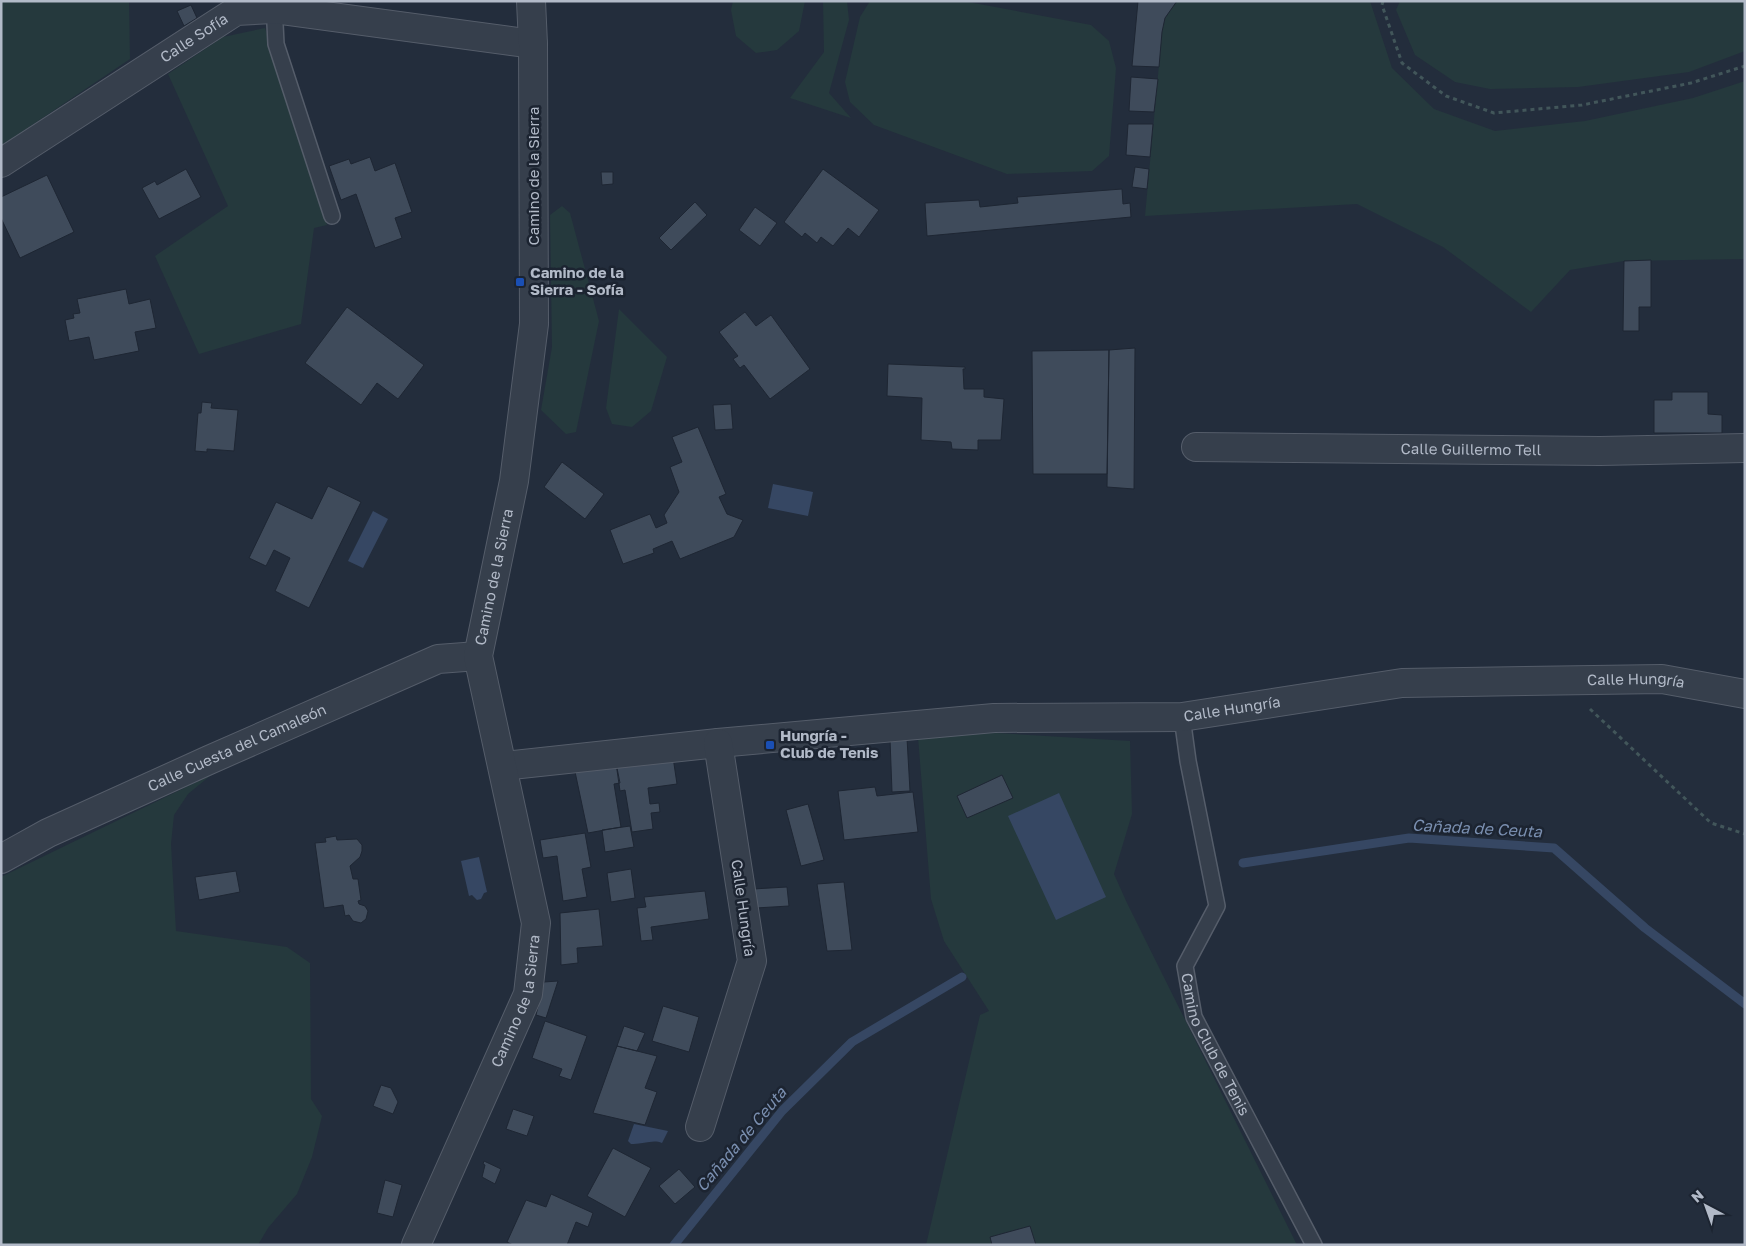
<svg xmlns="http://www.w3.org/2000/svg" width="1746" height="1246" viewBox="0 0 1746 1246" font-family="'Golos Text',sans-serif">
	<style>
		.green { fill: #25393d }
		.water { fill: #364763 }
		.lines { fill: none; stroke-linecap: round; stroke-linejoin: round }
		.stream { stroke: #364763; stroke-width: 9 }
		.building { fill: #3f4b5b; stroke: #1e2633 }
		.service-casing { stroke: #555d6a; stroke-width: 18 }
		.minor-casing { stroke: #555d6a; stroke-width: 30 }
		.path { stroke: #42565a; stroke-width: 3; stroke-dasharray: 4 4; stroke-linecap: butt }
		.service { stroke: #363f4c; stroke-width: 15 }
		.minor { stroke: #363f4c; stroke-width: 28 }
		.transit-dot { fill: #1a4fb4; stroke: #1c2431; stroke-width: 2 }
		.labels { text-anchor: middle; stroke-width: 5; stroke-linejoin: round; paint-order: stroke }
		.street-label { font-size: 15px; fill: #b2bac8; stroke: #1c2431 }
		.poi-label { font-size: 15px; font-weight: bold; fill: #b2bac8; stroke: #1c2431; text-anchor: start }
		.water-label { font-size: 16px; font-style: italic; fill: #7a8fb0; stroke: #1c2431 }
	</style>
	<rect width="100%" height="100%" fill="#232d3c"/>
	<path class="green" d="M1,1h128l1,58 -129,87z
		M733,1h72l-6,30 -22,19 -21,3 -20,-17 -5,-26z
		M823,1h24l2,19 -20,73 22,25 -61,-20 34,-46z
		M870,1h93l128,24 18,16 7,27 -7,88 -17,15 -85,3 -133,-49 -24,-23 -5,-20 15,-65z
		M1177,1h193l22,67 42,41 61,22 90,-10 108,-23 52,-17v178l-121,2 -54,9 -39,42 -88,-65 -86,-43 -212,12 17,-184 3,-14z
		M1400,1h345v50l-56,21 -111,15 -88,2 -35,-7 -40,-27 -19,-45z
		M265,28l62,197 -13,3 -13,96 -102,30 -44,-98 73,-50 -60,-132 55,-37z
		M562,206l8,7 29,108 -23,111 -10,2 -25,-24 11,-63 -2,-132z
		M619,309l48,48 -16,54 -19,16 -20,-3 -6,-16z
		M996,733l134,8 2,73 -18,60 13,29 170,342h-371l54,-230 9,-4 -45,-70 -13,-42 -13,-162z
		M211,775l-23,19 -14,21 -3,29 5,87 111,16 23,16 1,136 11,17 -10,41 -15,37 -29,34 -10,17h-257v-368z"/>
	<path class="water" d="M773,484l40,8 -5,24 -40,-8z
		M373,511l15,8 -25,49 -15,-7z
		M1059,793l47,104 -50,23 -48,-104z
		M479,857l8,35 -3,1 -3,6 -4,1 -5,-5 -3,1 -8,-35z
		M634,1124l34,7 -6,12c-10,-4 -20,2 -31,1l-3,-3z"/>
	<g class="lines">
		<path class="stream" d="M1243,863l166,-25 145,10 91,80 100,76
			M674,1245l108,-134 70,-69 110,-65"/>
	</g>
	<path class="building" d="M1138,1h39l-12,17 -3,14 -3,35 -27,-1z
		M191,5l6,13 -13,8 -7,-15z
		M1131,77l27,2 -4,33 -25,-1z
		M1128,124h25l-3,33 -24,-2z
		M370,157l5,14 20,-8 17,49 -17,6 7,20 -27,10 -19,-54 -15,6 -12,-34 20,-7 2,5z
		M1135,167l14,2 -2,20 -15,-2z
		M186,169l15,28 -42,22 -17,-31 13,-7 2,4z
		M823,169l56,41 -20,27 -11,-9 -15,18 -12,-9 -4,6 -12,-10 -3,4 -18,-15z
		M601,172h12v12l-11,1z
		M47,175l27,57 -54,26 -19,-40v-21z
		M1122,189l1,15 7,-1 1,14 -204,19 -2,-33 54,-3 1,7 38,-4 -1,-6z
		M695,202l12,13 -36,35 -12,-12z
		M755,207l22,16 -17,23 -21,-16z
		M1651,260v47h-12v24h-16l1,-70z
		M126,289l3,15 21,-5 6,29 -21,4 4,19 -45,9 -5,-23 -20,4 -4,-21 9,-2 -1,-4 7,-1 -3,-14z
		M347,307l77,58 -26,34 -21,-16 -16,22 -56,-42z
		M745,312l11,14 15,-11 39,54 -40,30 -26,-34 -4,3 -7,-9 5,-3 -19,-24z
		M1135,348l-1,141 -27,-2 2,-137z
		M1109,350l-2,124h-74l-1,-123z
		M888,364l77,3v2h-2l1,20h20v8l20,2 -3,41h-23v10l-26,-1 -1,-7 -30,-2 1,-42 -35,-2z
		M1672,392h36v22l14,1v18h-68v-33h18z
		M202,402l10,1 -1,5 27,2 -4,41 -27,-2v3l-12,-1 3,-38h3z
		M731,404l2,25 -18,1 -2,-25z
		M698,427l28,67 -7,3 8,17 16,6 -9,17 -54,22 -8,-18 -19,8 1,4 -31,11 -13,-34 40,-16 6,14 11,-5 -3,-8 15,-23 -9,-25 12,-5 -10,-25z
		M562,462l42,32 -19,25 -41,-32z
		M328,486l33,16 -52,106 -34,-17 15,-33 -16,-8 -8,16 -17,-8 27,-56 36,17z
		M907,738l3,53 -18,1 -2,-53z
		M673,757l4,27 -29,4 2,16 9,-1 1,9 -9,1 2,16 -21,3 -7,-42 -5,1 -4,-28z
		M616,763l4,20 -6,1 7,43 -33,6 -14,-66z
		M1002,775l11,23 -46,20 -10,-22z
		M875,787l2,9 36,-4 5,40 -74,8 -6,-49z
		M808,804l16,56 -23,6 -15,-56z
		M630,826l4,21 -29,5 -3,-22z
		M585,833l6,34 -9,2 5,28 -24,4 -6,-45 -14,2 -3,-18z
		M336,836l1,4 20,-1 5,6v6l-2,6 -10,9 3,13h5l3,21 -3,1 1,3 6,2 3,5 -2,8 -5,4 -8,-2 -4,-6 -4,1 -2,-11 -19,3 -9,-65 11,-1 -1,-4z
		M631,869l4,29 -24,4 -4,-29z
		M236,871l4,21 -41,8 -4,-23z
		M844,882l8,68 -25,1 -10,-67z
		M787,887l2,19 -33,2 -3,-19z
		M705,891l4,28 -58,8 2,13 -12,1 -4,-33 9,-1 -2,-10z
		M599,909l4,37 -26,2 1,15 -17,2 -1,-52z
		M558,981l-12,37 -10,-3 8,-33z
		M663,1006l36,11 -10,35 -37,-11z
		M545,1021l42,15 -16,44 -12,-4 3,-7 -30,-11z
		M624,1026l21,7 -8,18 -20,-5z
		M617,1046l40,10 -12,32 12,4 -12,33 -52,-12z
		M381,1085l10,3 7,14 -5,12 -20,-8z
		M513,1109l21,7 -7,20 -21,-7z
		M613,1148l38,20 -26,49 -38,-21z
		M484,1161l17,8 -6,15 -13,-7 3,-12 -2,-1z
		M679,1169l16,18 -20,17 -16,-18z
		M385,1180l17,5 -9,32 -16,-4z
		M551,1194l42,19 -5,14 -12,-5 -9,23h-54l-6,-3 19,-42 20,7z
		M1030,1226l6,19h-44l-2,-8z"/>
	<g class="lines">
		<g class="service-casing">
			<g id="service">
				<path d="M274,4l2,40 56,172"/>
				<path id="s1" d="M1182,717l6,44 29,145 -32,60 9,51 120,228"/>
			</g>
		</g>
		<g class="minor-casing">
			<g id="minor">
				<path id="s2" d="M1,163l235,-152 37,-2 260,35"/>
				<path id="s3" d="M1196,447l404,4 145,-3"/>
				<path id="s4" d="M503,766l215,-23 276,-25 188,-1 220,-34 260,-4 83,15"/>
				<path id="s5" d="M1,859l47,-26 161,-73 229,-101 40,-3"/>
				<path d="M700,1127l52,-166 -34,-218"/>
				<path id="s6" d="M416,1245l112,-251 8,-71 -58,-267 36,-175 20,-157 -1,-280 -2,-43"/>
			</g>
		</g>
		<path class="path" d="M1383,1l-1,4 20,58 44,33 48,17 88,-8 109,-22 54,-17
			M1590,709l121,114 34,11"/>
		<use href="#service" class="service"/>
		<use href="#minor" class="minor"/>
	</g>
	<g class="transit-dot">
		<rect x="515" y="277" width="10" height="10" rx="2.5"/>
		<rect x="765" y="740" width="10" height="10" rx="2.5"/>
	</g>
	<g class="labels">
		<g class="street-label">
			<text dy="5" stroke="none"><textPath href="#s2" startOffset="230">Calle Sofía</textPath></text>
			<text transform="translate(534 176) rotate(-90)" y="5">Camino de la Sierra</text>
			<text dy="5" stroke="none"><textPath href="#s3" startOffset="275">Calle Guillermo Tell</textPath></text>
			<text dy="5" stroke="none"><textPath href="#s6" startOffset="700">Camino de la Sierra</textPath></text>
			<text dy="5" stroke="none"><textPath href="#s4" startOffset="1138">Calle Hungría</textPath></text>
			<text dy="5" stroke="none"><textPath href="#s4" startOffset="732">Calle Hungría</textPath></text>
			<text dy="5" stroke="none"><textPath href="#s5" startOffset="261">Calle Cuesta del Camaleón</textPath></text>
			<text transform="translate(743 908) rotate(82)" y="5">Calle Hungría</text>
			<text dy="5" stroke="none"><textPath href="#s6" startOffset="265">Camino de la Sierra</textPath></text>
			<text dy="5" stroke="none"><textPath href="#s1" startOffset="345">Camino Club de Tenis</textPath></text>
		</g>
		<g class="poi-label">
			<text x="530" y="278">Camino de la<tspan x="530" dy="17">Sierra - Sofía</tspan></text>
			<text x="780" y="741">Hungría -<tspan x="780" dy="17">Club de Tenis</tspan></text>
		</g>
		<g class="water-label">
			<text transform="translate(1477 828) rotate(3)" y="6">Cañada de Ceuta</text>
			<text transform="translate(741 1139) rotate(-50)" y="6">Cañada de Ceuta</text>
		</g>
	</g>
	<rect width="1746" height="1246" fill="none" stroke="#b2bac8" stroke-width="5"/>
	<g transform="translate(1706 1206) rotate(319)" stroke="#1c2431" stroke-width="4" paint-order="stroke">
	<path d="M0-4L9 19L0 12L-9 19Z" fill="#b2bac8"/>
	<text y="-8" font-size="14" font-weight="bold" text-anchor="middle" fill="#b2bac8">N</text>
	</g>
</svg>
